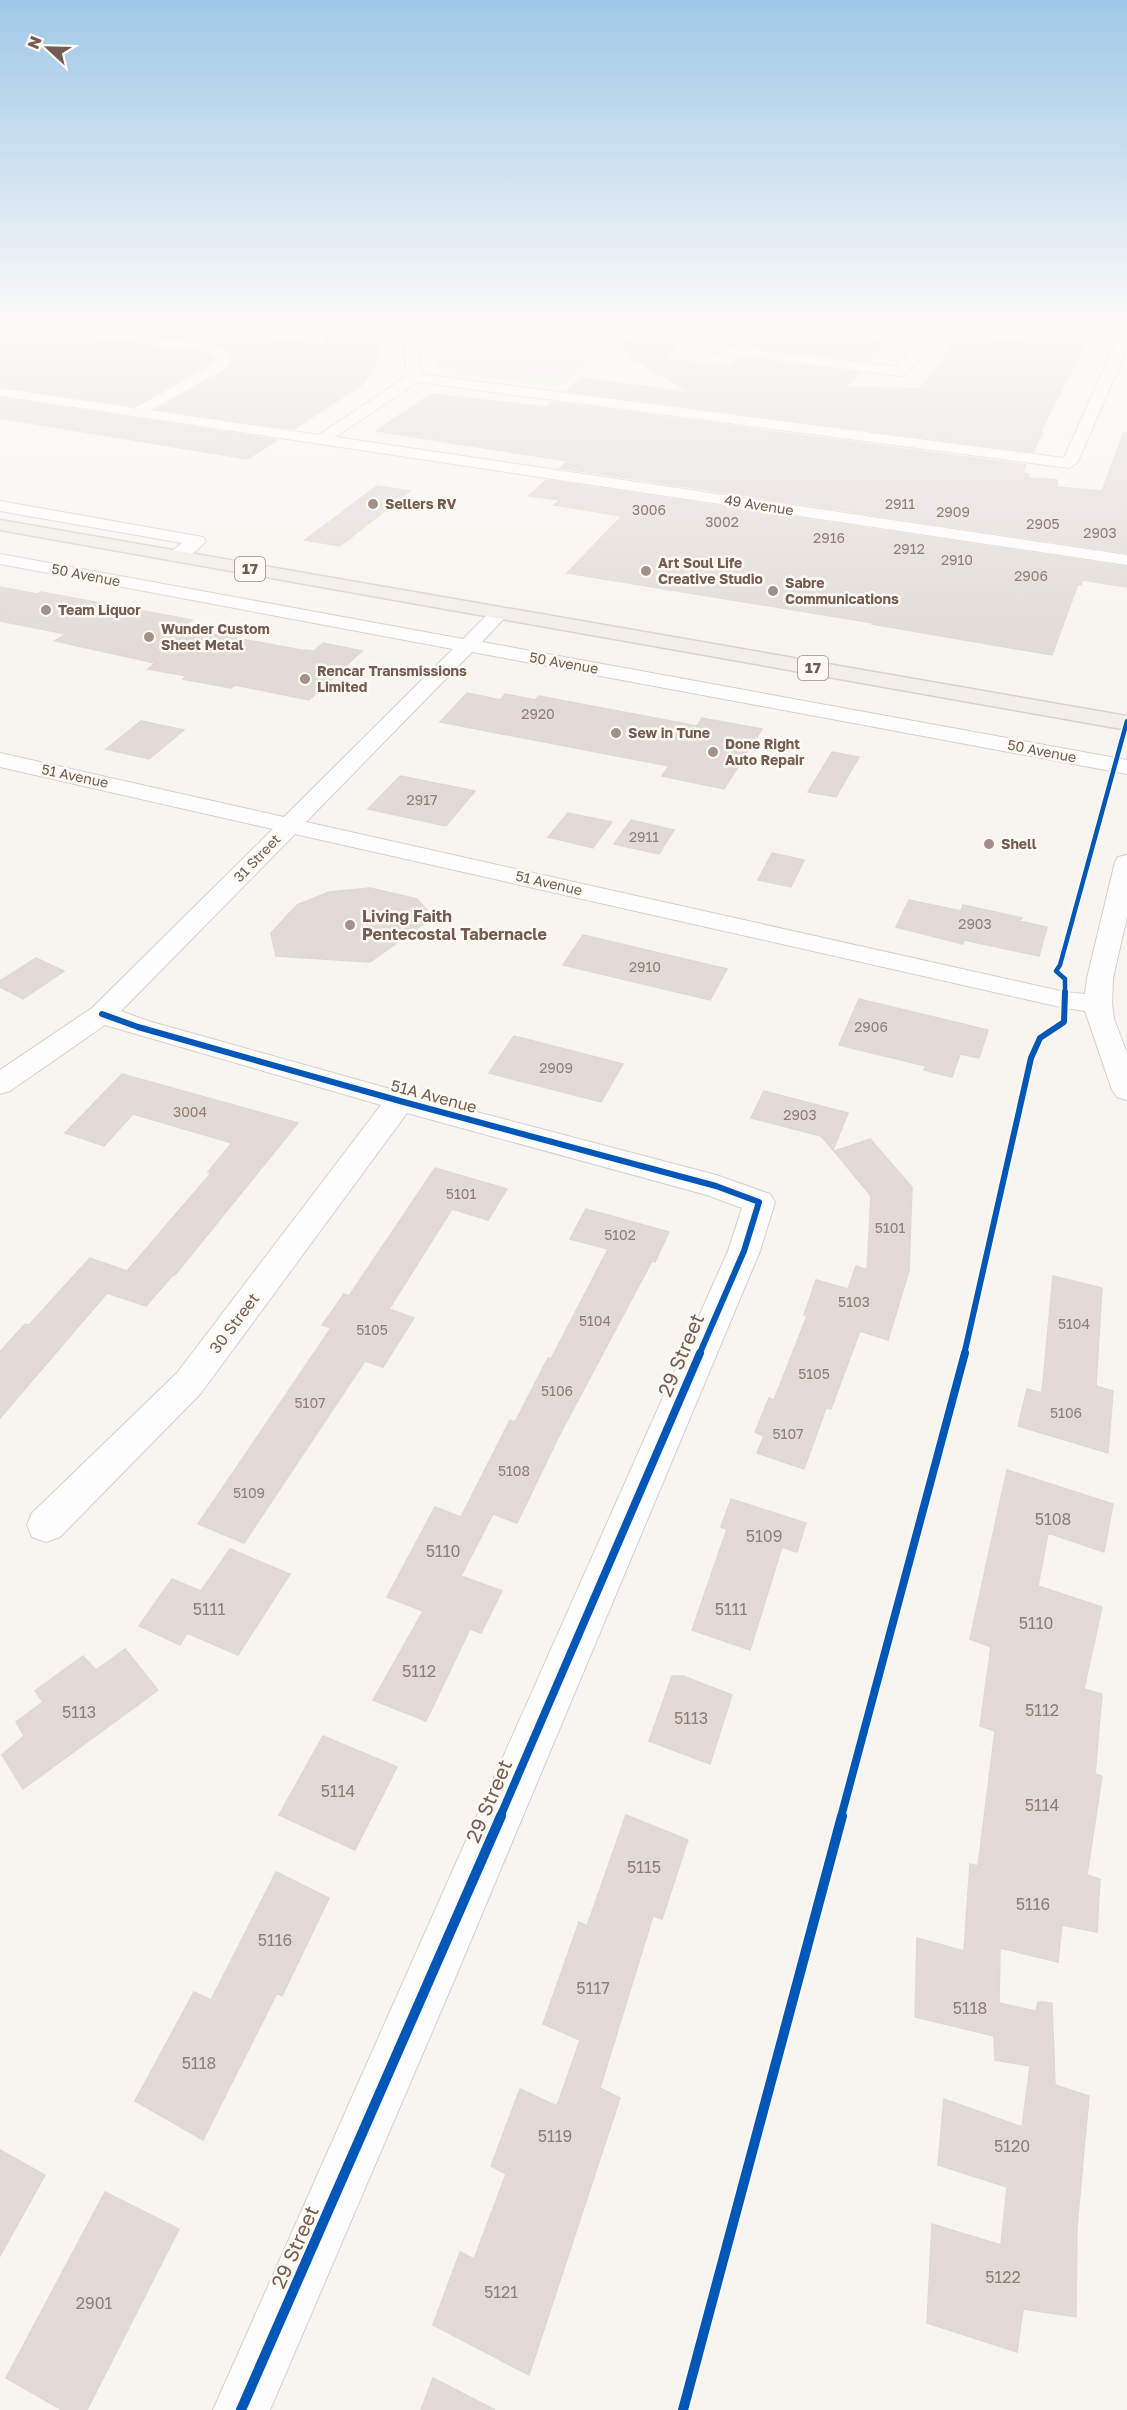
<svg xmlns="http://www.w3.org/2000/svg" width="1127" height="2410" viewBox="0 0 1127 2410" font-family="'Golos Text',sans-serif">
	<style>
		.green { fill: #e7eddc }
		.building { fill: #e1dad6; stroke: #e0d8d3; stroke-width: 1.5 }
		.lines { fill: none; stroke-linecap: round; stroke-linejoin: round }
		.minor-casing { stroke: #d5d0cb; stroke-width: 2 }
		.major-casing { stroke: #d9d1cd; stroke-width: 3 }
		.minor { fill: #fefdfd; fill-rule: evenodd }
		.major { fill: #f2eee8; fill-rule: evenodd }
		.cycleway-far3-casing { stroke: #fdf9f3; stroke-width: 8 }
		.cycleway-far2-casing { stroke: #fdf9f3; stroke-width: 10 }
		.cycleway-far1-casing { stroke: #fdf9f3; stroke-width: 11 }
		.cycleway-casing { stroke: #fdf9f3; stroke-width: 14 }
		.cycleway-far3 { stroke: #0057b8; stroke-width: 4.5 }
		.cycleway-far2 { stroke: #0057b8; stroke-width: 6 }
		.cycleway-far1 { stroke: #0057b8; stroke-width: 8 }
		.cycleway { stroke: #0057b8; stroke-width: 10 }
		.poi-dot { fill: #a29189; stroke: #fdf9f3; stroke-width: 2 }
		.labels { text-anchor: middle; stroke-width: 5; stroke-linejoin: round; paint-order: stroke }
		.far-poi-label { font-size: 14px; font-weight: bold; fill: #745c52; stroke: #fdf9f3; text-anchor: start }
		.number-label { font-size: 14px; fill: #927e76 }
		.far-street-label { font-size: 14px; fill: #745c52; stroke: #fdf9f3 }
		.shield { fill: #fdf9f3; stroke: #9d8b82; stroke-width: 1.5 }
		.shield-label { font-size: 15px; font-weight: bold; fill: #745c52 }
		.poi-label { font-size: 16px; font-weight: bold; fill: #745c52; stroke: #fdf9f3; text-anchor: start }
		.street-label { font-size: 16px; fill: #745c52; stroke: #fdf9f3 }
		.near-number-label { font-size: 16px; fill: #927e76 }
		.near-street-label { font-size: 20px; fill: #745c52; stroke: #fdf9f3 }
	</style>
	<rect width="100%" height="100%" fill="#f8f4f0"/>
	<path class="green" d="M428,321h229l-7,5h-15l-76,61 -111,-14 -10,-3z"/>
	<path class="building" d="M40,321h92l192,24v-12l21,-1 -1,-7 30,-2 5,33 -16,28 -69,45 -136,-20 70,-39 6,-13 -8,-10 -18,-5z
		M658,321l46,3 -41,35 68,7 9,-8 118,15 -12,14 74,2 40,-54 93,11 8,-14 29,3 -50,97h3l-10,20 -466,-61 15,-13 109,15 -63,-37h8l-15,-9z
		M0,327l205,27 10,5 -81,47 -134,-20z
		M773,327l9,1 103,12 -17,21 -116,-14z
		M431,394l115,13 6,-5 474,63 -4,8 7,1 -2,4 30,2v7l45,4 22,-59 3,1v120l-567,-85 8,-7 -192,-30z
		M0,398l277,42 -30,19 -247,-41z
		M546,480l581,87v20l-45,-7 -1,5 -3,-1 -26,71 -180,-31 1,-1 -306,-50 55,-57 -68,-11 6,-5 -31,-4z
		M377,486l33,5 -70,55 -35,-6z
		M0,587l37,7 4,-2 151,28 -11,8 120,22 13,1 9,-8 39,8 -53,49 -74,-15 -4,3 -48,-9 4,-3 -39,-7 7,-6 -100,-22 11,-7 -66,-13z
		M467,693l34,7 4,-6 30,6 4,-4 158,30 5,-8 60,11 -38,60 -62,-13 7,-10 -229,-44z
		M141,721l43,9 -35,29 -43,-10z
		M832,752l27,5 -23,40 -28,-5z
		M400,776l75,15 -29,35 -78,-17z
		M568,813l44,9 -19,26 -45,-11z
		M631,820l43,10 -15,24 -45,-10z
		M772,853l32,7 -13,27 -33,-7z
		M370,888l47,11 16,18 -63,45 -94,-6 -5,-23 26,-28 32,-13z
		M909,900l52,11 2,-6 59,13 -3,3 28,6 -8,29 -75,-16 -1,4 -67,-17z
		M583,935l144,34 -17,31 -147,-35z
		M36,958l28,13 -41,28 -23,-12v-6z
		M859,999l129,31 -9,28 -19,-4 -8,23 -28,-7 2,-4 -87,-21z
		M514,1036l109,28 -22,38 -112,-29z
		M122,1074l176,49 -123,152h-2l-27,31 -39,-13 -107,125v-66l25,-28 4,1 61,-67 37,13 84,-98 -3,-1 24,-29 -99,-29 -29,32 -39,-13z
		M764,1091l84,22 -15,37 -12,-14 -70,-18z
		M870,1139l42,48 -3,84 -21,69 -28,-9 -29,78 -5,-1 -22,61 -47,-16 7,-17 -9,-4 14,-34 5,2 33,-84 -3,-1 12,-35 32,9 8,-23 11,4 4,-74 -37,-45z
		M435,1168l72,21 -19,31 -36,-11 -63,100 25,9 -31,49 -18,-6 -121,182 -46,-19 133,-196 -9,-3 22,-31 5,2z
		M586,1209l83,23 -14,30 -3,-1 -93,175 -42,87 -24,-9 -32,62 41,15 -21,42 -11,-4 -44,92 -53,-21 50,-89 -36,-14 48,-90 26,10 49,-97 5,2 33,-64 3,1 57,-110 -38,-10z
		M1053,1276l49,12 -6,98 17,5 -5,62 -90,-27 9,-37 15,4z
		M1007,1470l106,34 -9,48 -56,-19 -10,53 64,21 -18,82 18,5 -7,80 7,2 -15,99 13,4 -3,53 -35,-7 -4,37 -58,-14 -1,55 37,8 2,-9 14,1 3,82 34,11 -12,130 -1,91 -53,-8 -6,43 -90,-29 5,-99 69,21 6,-58 -69,-22 6,-66 78,28 8,-61 -35,-6 -1,-24 -79,-19 2,-79 47,13 6,-87 8,2 17,-135 -15,-5 11,-79 -21,-8z
		M731,1499l75,24 -9,29 -15,-5 -32,103 -58,-20 35,-101 -6,-2z
		M230,1549l60,25 -52,81 -51,-22 -7,12 -41,-19 33,-47 29,12z
		M125,1649l33,41 -135,99 -21,-34 22,-19 -8,-14 27,-20 -8,-11 48,-35 13,14z
		M672,1676h11l49,19 -22,69 -61,-23z
		M323,1736l74,31 -42,83 -76,-35z
		M626,1815l62,25 -26,79 -9,-3 -53,172 20,10 -91,277 -96,-50 27,-73 14,7 32,-85 -15,-8 29,-77 37,17 23,-66 -37,-16 36,-102 8,4z
		M276,1872l53,26 -47,98 -5,-3 -74,147 -68,-39 59,-109 17,8z
		M0,2150l45,25 -45,81z
		M105,2192l74,37 -92,181h-25l-56,-32z
		M433,2378l62,32h-74z"/>
	<g class="lines">
		<g class="minor-casing">
			<path id="minor" d="M0,321h26l182,23 17,5 7,9 -5,10 -76,42 168,25 88,-59 -6,-55h12l8,53 643,84 56,-125 7,-4v19l-50,115 -8,5 -652,-86 -82,55 792,118v10l-1127,-169v-8l134,20 82,-45 2,-5 -12,-6 -206,-27z
				M741,321h13l-26,25 169,21 37,-46h12l-40,54 -5,1 -189,-24 -2,-3 2,-3z
				M0,501l197,35 6,1 3,4c-8,10 -24,22 -37,19l-3,-4 16,-13 -182,-32z
				M0,554l463,85 30,-30h14l2,4 -27,29 645,118v14l-655,-122 -166,170 759,170 20,2 2,-16 28,-116 3,-5 9,-2v62l-14,61 -1,26 2,15 13,34v47l-10,-3 -5,-7 -27,-79 -20,-3 -770,-174 -174,177 27,10 253,71 315,83 54,19 5,8 -15,49 -307,732 -183,427h-57l515,-1159 14,-43 -35,-13 -300,-82 -206,280 -141,144 -14,5 -14,-5 -5,-12 5,-12 145,-140 204,-268 -276,-80 -95,66 -10,3v-24l92,-62 181,-179 -273,-62v-14l284,64 169,-168 -453,-85z"/>
		</g>
		<g class="major-casing">
			<path id="major" d="M0,520l1127,196v14l-1127,-200z"/>
		</g>
		<use href="#minor" class="minor"/>
		<use href="#major" class="major"/>
		<g class="cycleway-far3-casing">
			<path id="cycleway-far3" d="M1065,994v-15l-9,-8 4,-6 67,-244"/>
		</g>
		<g class="cycleway-far2-casing">
			<path id="cycleway-far2" d="M102,1014l36,13 262,74 316,85 43,16 -15,49 -45,104
				M964,1355l67,-297 9,-20 24,-16 1,-30"/>
		</g>
		<g class="cycleway-far1-casing">
			<path id="cycleway-far1" d="M500,1817l200,-464
				M841,1817l124,-464"/>
		</g>
		<g class="cycleway-casing">
			<path id="cycleway" d="M241,2410l260,-594
				M683,2410l159,-594"/>
		</g>
		<use href="#cycleway-far3" class="cycleway-far3"/>
		<use href="#cycleway-far2" class="cycleway-far2"/>
		<use href="#cycleway-far1" class="cycleway-far1"/>
		<use href="#cycleway" class="cycleway"/>
	</g>
	<linearGradient id="sky" x2="0" y2="1"><stop stop-color="#9fc8e7"/><stop offset="0.49" stop-color="#fcfaf8"/><stop offset="1" stop-color="#fcfaf8" stop-opacity="0"/></linearGradient>
	<rect width="1127" height="658" fill="url(#sky)"/>
	<g class="poi-dot">
		<circle cx="373" cy="504" r="6"/>
		<circle cx="646" cy="571" r="6"/>
		<circle cx="773" cy="591" r="6"/>
		<circle cx="46" cy="610" r="6"/>
		<circle cx="149" cy="637" r="6"/>
		<circle cx="305" cy="679" r="6"/>
		<circle cx="616" cy="733" r="6"/>
		<circle cx="713" cy="752" r="6"/>
		<circle cx="989" cy="844" r="6"/>
		<circle cx="350" cy="925" r="6"/>
	</g>
	<g class="labels">
		<g class="far-poi-label">
			<text x="385" y="509">Sellers RV</text>
			<text x="658" y="568">Art Soul Life<tspan x="658" dy="16">Creative Studio</tspan></text>
			<text x="785" y="588">Sabre<tspan x="785" dy="16">Communications</tspan></text>
			<text x="58" y="615">Team Liquor</text>
			<text x="161" y="634">Wunder Custom<tspan x="161" dy="16">Sheet Metal</tspan></text>
			<text x="317" y="676">Rencar Transmissions<tspan x="317" dy="16">Limited</tspan></text>
			<text x="628" y="738">Sew in Tune</text>
			<text x="725" y="749">Done Right<tspan x="725" dy="16">Auto Repair</tspan></text>
			<text x="1001" y="849">Shell</text>
		</g>
		<g class="number-label">
			<text x="900" y="509">2911</text>
			<text x="649" y="515">3006</text>
			<text x="953" y="517">2909</text>
			<text x="722" y="527">3002</text>
			<text x="1043" y="529">2905</text>
			<text x="1100" y="538">2903</text>
			<text x="829" y="543">2916</text>
			<text x="909" y="554">2912</text>
			<text x="957" y="565">2910</text>
			<text x="1031" y="581">2906</text>
			<text x="538" y="719">2920</text>
			<text x="422" y="805">2917</text>
			<text x="644" y="842">2911</text>
			<text x="975" y="929">2903</text>
			<text x="645" y="972">2910</text>
			<text x="871" y="1032">2906</text>
			<text x="556" y="1073">2909</text>
			<text x="190" y="1117">3004</text>
			<text x="800" y="1120">2903</text>
			<text x="461" y="1199">5101</text>
			<text x="890" y="1233">5101</text>
			<text x="620" y="1240">5102</text>
			<text x="854" y="1307">5103</text>
			<text x="595" y="1326">5104</text>
			<text x="1074" y="1329">5104</text>
			<text x="372" y="1335">5105</text>
			<text x="814" y="1379">5105</text>
			<text x="557" y="1396">5106</text>
			<text x="310" y="1408">5107</text>
			<text x="1066" y="1418">5106</text>
			<text x="788" y="1439">5107</text>
			<text x="514" y="1476">5108</text>
			<text x="249" y="1498">5109</text>
		</g>
		<g class="far-street-label">
			<text transform="translate(759 505) rotate(9)" y="5">49 Avenue</text>
			<text transform="translate(86 575) rotate(11)" y="5">50 Avenue</text>
			<text transform="translate(564 663) rotate(10)" y="5">50 Avenue</text>
			<text transform="translate(1042 751) rotate(11)" y="5">50 Avenue</text>
			<text transform="translate(75 776) rotate(12)" y="5">51 Avenue</text>
			<text transform="translate(257 858) rotate(-46)" y="5">31 Street</text>
			<text transform="translate(549 883) rotate(13)" y="5">51 Avenue</text>
		</g>
		<g class="shield">
			<rect x="235" y="557" width="30" height="24" rx="4.5"/>
			<rect x="798" y="656" width="30" height="24" rx="4.5"/>
		</g>
		<g class="shield-label">
			<text x="250" y="574">17</text>
			<text x="813" y="673">17</text>
		</g>
		<g class="poi-label">
			<text x="362" y="922">Living Faith<tspan x="362" dy="18">Pentecostal Tabernacle</tspan></text>
		</g>
		<g class="street-label">
			<text transform="translate(434 1096) rotate(15)" y="6">51A Avenue</text>
			<text transform="translate(234 1323) rotate(-53)" y="6">30 Street</text>
		</g>
		<g class="near-number-label">
			<text x="1053" y="1525">5108</text>
			<text x="764" y="1542">5109</text>
			<text x="443" y="1557">5110</text>
			<text x="209" y="1615">5111</text>
			<text x="731" y="1615">5111</text>
			<text x="1036" y="1629">5110</text>
			<text x="419" y="1677">5112</text>
			<text x="1042" y="1716">5112</text>
			<text x="79" y="1718">5113</text>
			<text x="691" y="1724">5113</text>
			<text x="338" y="1797">5114</text>
			<text x="1042" y="1811">5114</text>
			<text x="644" y="1873">5115</text>
			<text x="1033" y="1910">5116</text>
			<text x="275" y="1946">5116</text>
			<text x="593" y="1994">5117</text>
			<text x="970" y="2014">5118</text>
			<text x="199" y="2069">5118</text>
			<text x="555" y="2142">5119</text>
			<text x="1012" y="2152">5120</text>
			<text x="1003" y="2283">5122</text>
			<text x="501" y="2298">5121</text>
			<text x="94" y="2309">2901</text>
		</g>
		<g class="near-street-label">
			<text transform="translate(681 1355) rotate(-67)" y="7">29 Street</text>
			<text transform="translate(489 1801) rotate(-67)" y="7">29 Street</text>
			<text transform="translate(295 2247) rotate(-66)" y="7">29 Street</text>
		</g>
	</g>
	<g transform="translate(48 48) rotate(292)" stroke="#fdf9f3" stroke-width="4.5" paint-order="stroke">
	<path d="M0-4.5L10 22L0 15L-10 22Z" fill="#745c52"/>
	<text y="-9" font-size="16" font-weight="bold" text-anchor="middle" fill="#745c52">N</text>
	</g>
</svg>
